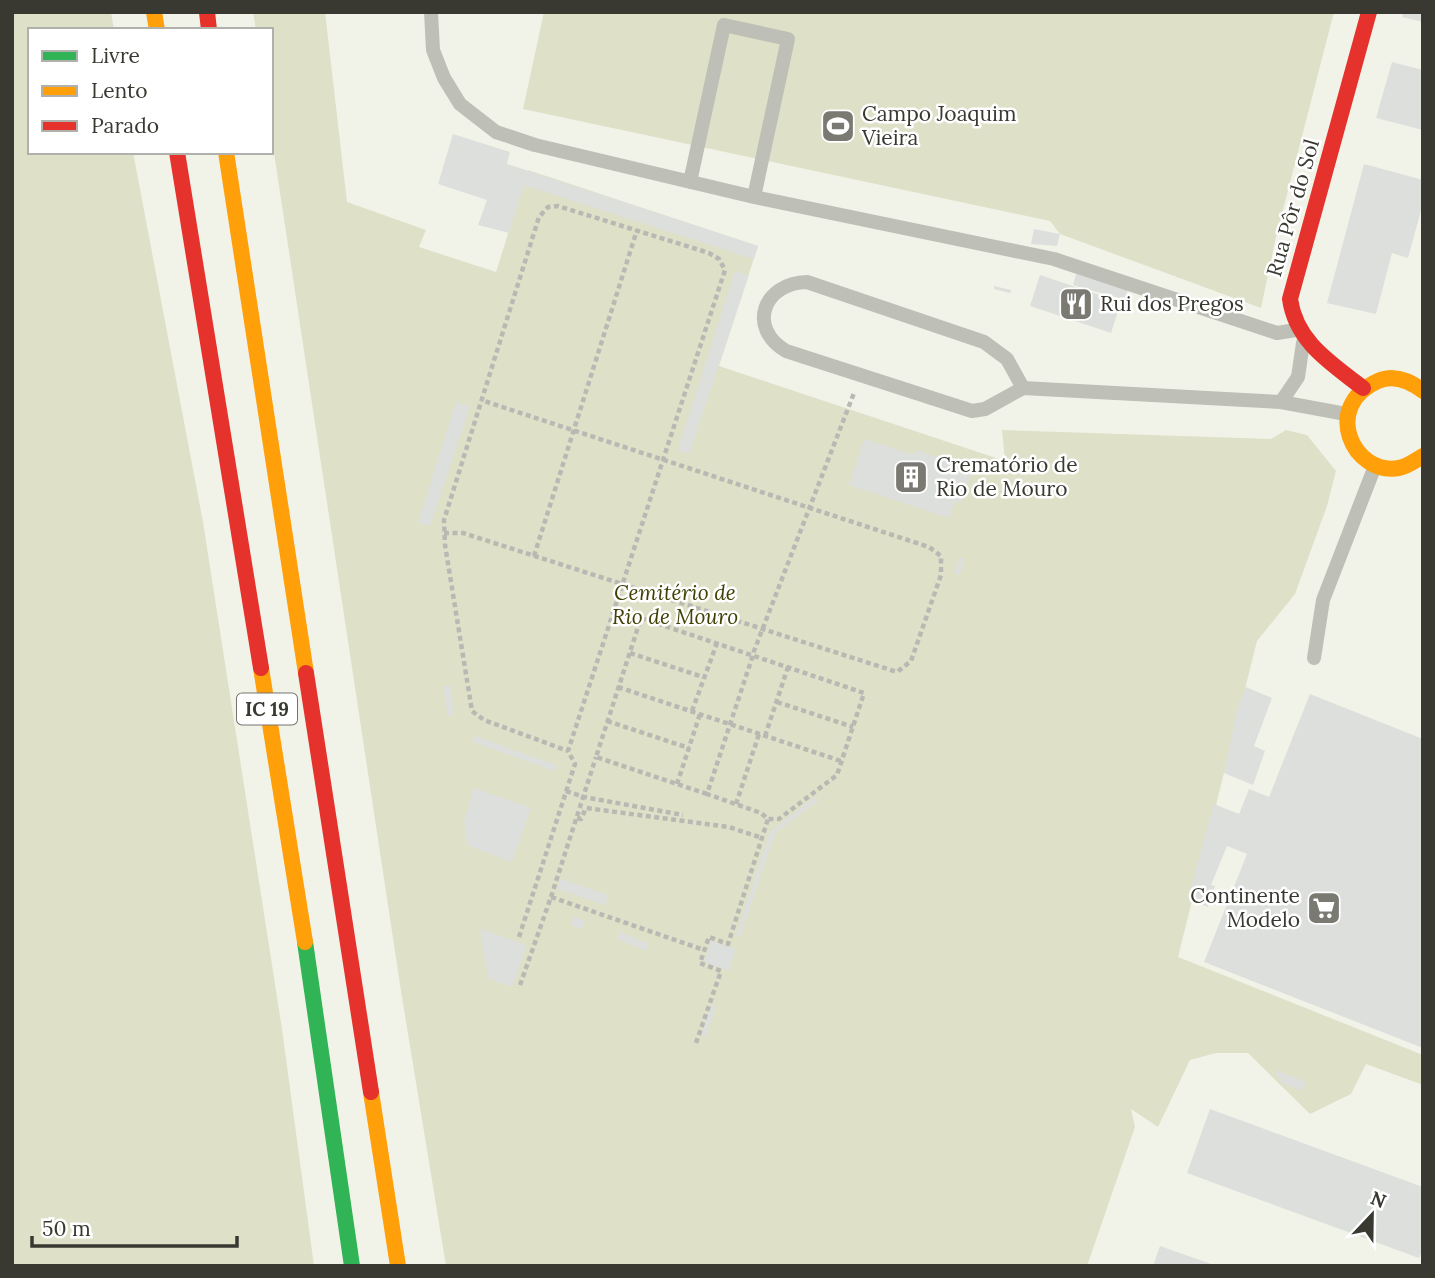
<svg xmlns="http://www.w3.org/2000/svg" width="1435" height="1278" viewBox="0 0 1435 1278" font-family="Lora,serif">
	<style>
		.green { fill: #dfe0c8 }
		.building { fill: #dcdfdc }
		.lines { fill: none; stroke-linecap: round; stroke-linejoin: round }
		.path { stroke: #b9b9b3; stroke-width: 4.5; stroke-dasharray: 5 3.5; stroke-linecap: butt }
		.lane { stroke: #bebfb7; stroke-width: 14 }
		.fast { stroke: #30b455; stroke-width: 16 }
		.slow { stroke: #ff9f0a; stroke-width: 16 }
		.jam { stroke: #e5322d; stroke-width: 16 }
		.labels { text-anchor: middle; stroke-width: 5; stroke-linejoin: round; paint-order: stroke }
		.shield { fill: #fff; stroke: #747470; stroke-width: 2 }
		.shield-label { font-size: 19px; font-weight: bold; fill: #393932 }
		.poi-label { font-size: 21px; fill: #393932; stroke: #fff; text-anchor: start }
		.street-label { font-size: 21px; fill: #393932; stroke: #fff }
		.park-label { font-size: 21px; font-style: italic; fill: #414106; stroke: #fff }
	</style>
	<rect width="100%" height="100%" fill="#f2f3e8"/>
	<path class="green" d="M12,12h99l3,18h-84v122h103l70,370 79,507 32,237h-302z
		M253,12h72l22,190 79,28 -7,17 77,25 32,-102 230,76 -39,120 286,95 -3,-31 269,9 15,-9 21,5 29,36 -9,35 -32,88 -38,47 -79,316 245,98v30l-57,-21 -15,30 -41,20 -62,-61h-32l-26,7 -32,67 -27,-18 4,18 -48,139h-641l-45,-275 -130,-858v-103h-15z
		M544,12h790l-58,225 -15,71 -201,-74 -10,-13 -527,-112z"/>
	<path class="building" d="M1403,12h20v10l-21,-5z
		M1392,62l31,8v60l-47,-12z
		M453,134l57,18 -3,12 251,82 -4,13 -230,-74 -15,48 -31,-8 9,-25 -49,-16z
		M1364,164l59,16v23l-15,55 -16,-5 -16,61 -49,-11z
		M1034,229l26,5 -3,12 -26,-2z
		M735,271l14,4 -60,179 -11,-4z
		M1076,274l52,15 -2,7 6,3 -5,15 -7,-2 5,-12 -52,-15z
		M1040,275l81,27 -10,31 -81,-27z
		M994,286l17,4 -1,3 -16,-4z
		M456,402l14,4 -40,120 -12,-4z
		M864,439l50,16 2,-5 57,19 -12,34 -6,-2 -6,17 -100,-33z
		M960,557l5,2 -5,16 -5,-2z
		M443,686h7l4,29 -6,1z
		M1246,687l26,11 -18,48 11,5 -12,34 -29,-12 13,-63z
		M1310,694l113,45v309l-219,-86 43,-108 -20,-8 -16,39 4,1 -7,21 -20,-8 26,-95 25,10 10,-25 20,8z
		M475,736l81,29 -2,6 -81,-29z
		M474,788l57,20 -19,54 -45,-17 -3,-24z
		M815,797l3,4 -43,32 -35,104 -4,-1 34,-104z
		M561,879l47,16 -3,10 -48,-16z
		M574,916l11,5 -3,8 -11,-4z
		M480,929l47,16 -15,42 -24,-9z
		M620,932l29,12 -3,7 -29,-12z
		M711,941l25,8 -7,22 -25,-9z
		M711,1005l5,1 -10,31 -5,-2z
		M1278,1071l28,11 -4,9 -22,-9 2,-4 -6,-1z
		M1210,1109l213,78v61l-4,10 -232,-85z
		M1160,1246l54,19v1h-61z"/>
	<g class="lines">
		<path class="path" d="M444,533h19l434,139 14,-11 30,-86v-19l-12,-9 -448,-147
			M534,556l103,-326
			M630,653l73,24
			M618,687l223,74
			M777,702l76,25
			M692,711l25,-68
			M607,721l82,27
			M765,736l23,-69
			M677,784l23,-70
			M566,791l18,6 99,18
			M707,794l-111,-37 45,-139c74,25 149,50 223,75l-27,82 -58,44h-11l-7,-6 -54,-19 46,-139 1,-4 100,-258
			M736,804l23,-70
			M577,818l4,1 5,-11 143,19 33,11
			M551,897l45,-140
			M519,937l56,-173 -7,-13 157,-481 -6,-11 -10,-6 -151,-47 -10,1 -9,10 -95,303 1,25 27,166 12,9 84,31
			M520,985l31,-88 153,53
			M696,1043l25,-72 -21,-8 9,-26 19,7 40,-125"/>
		<path class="lane" d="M431,12l2,38 11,28 16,26 36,28 39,13 219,52 300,62 223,74 19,-3
			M690,182l34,-157 64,14 -34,158
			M1023,388l-16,-29 -23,-17 -177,-60c-44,1 -60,46 -21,69l186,60 13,-2 38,-21 258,14 65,12
			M1281,402l17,-25 5,-34
			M1314,658l9,-58 52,-134"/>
		<path class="fast" d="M305,942l47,324"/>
		<path class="slow" d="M154,12l3,18
			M226,152l80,521
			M1423,391c-13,-10 -29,-17 -45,-10 -57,25 -25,95 21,87 8,-1 17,-8 24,-12
			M261,668l44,274
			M371,1092l27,174"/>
		<path class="jam" d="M207,12l2,18
			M177,152l84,516
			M1363,388c-32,-25 -67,-46 -73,-89l79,-287
			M306,673l65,419"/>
	</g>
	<defs>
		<g id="stadium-square" transform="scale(1.75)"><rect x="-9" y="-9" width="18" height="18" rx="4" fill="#7a7a72" stroke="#fff"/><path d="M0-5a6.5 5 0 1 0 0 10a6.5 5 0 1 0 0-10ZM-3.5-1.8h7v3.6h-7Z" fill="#fff"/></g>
		<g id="restaurant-square" transform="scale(1.75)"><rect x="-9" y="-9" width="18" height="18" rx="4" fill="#7a7a72" stroke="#fff"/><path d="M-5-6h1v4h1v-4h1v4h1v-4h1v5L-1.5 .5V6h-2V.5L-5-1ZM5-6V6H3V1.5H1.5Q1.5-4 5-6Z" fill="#fff"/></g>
		<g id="building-square" transform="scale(1.75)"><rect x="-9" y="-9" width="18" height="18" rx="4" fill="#7a7a72" stroke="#fff"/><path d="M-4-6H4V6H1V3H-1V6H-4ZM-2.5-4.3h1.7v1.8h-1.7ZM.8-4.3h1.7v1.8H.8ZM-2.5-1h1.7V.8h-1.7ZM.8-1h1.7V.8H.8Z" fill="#fff"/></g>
		<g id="supermarket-square" transform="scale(1.75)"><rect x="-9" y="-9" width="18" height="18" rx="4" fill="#7a7a72" stroke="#fff"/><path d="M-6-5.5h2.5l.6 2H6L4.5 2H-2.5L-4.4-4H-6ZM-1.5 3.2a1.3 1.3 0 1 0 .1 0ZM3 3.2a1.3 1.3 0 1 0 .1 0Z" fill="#fff"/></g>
	</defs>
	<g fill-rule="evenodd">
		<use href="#stadium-square" x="838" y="126"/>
		<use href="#restaurant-square" x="1076" y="304"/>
		<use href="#building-square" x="911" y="477"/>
		<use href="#supermarket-square" x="1324" y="908"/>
	</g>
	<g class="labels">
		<rect class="shield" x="237" y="693.5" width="60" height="31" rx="5"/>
		<g class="shield-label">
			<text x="267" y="716">IC 19</text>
		</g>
		<g class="poi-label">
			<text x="862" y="121">Campo Joaquim<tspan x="862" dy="24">Vieira</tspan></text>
			<text x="1100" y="311">Rui dos Pregos</text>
			<text x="936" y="472">Crematório de<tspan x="936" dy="24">Rio de Mouro</tspan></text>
			<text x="1300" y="903" text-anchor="end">Continente<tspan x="1300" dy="24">Modelo</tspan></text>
		</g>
		<g class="street-label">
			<text transform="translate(1293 208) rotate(-74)" y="7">Rua Pôr do Sol</text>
		</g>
		<g class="park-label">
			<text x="675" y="600">Cemitério de<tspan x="675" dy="24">Rio de Mouro</tspan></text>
		</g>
	</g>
	<rect width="1435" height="1278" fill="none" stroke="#393932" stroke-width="28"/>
	<rect x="28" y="28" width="245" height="126" fill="#ffffff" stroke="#b0b0ad" stroke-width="2"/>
	<rect x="42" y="51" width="35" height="10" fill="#30b455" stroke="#b0b0ad" stroke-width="2"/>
	<text x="91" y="63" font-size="21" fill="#393932">Livre</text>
	<rect x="42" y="86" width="35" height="10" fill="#ff9f0a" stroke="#b0b0ad" stroke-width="2"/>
	<text x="91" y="98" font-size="21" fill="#393932">Lento</text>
	<rect x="42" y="121" width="35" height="10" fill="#e5322d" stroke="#b0b0ad" stroke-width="2"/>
	<text x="91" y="133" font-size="21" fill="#393932">Parado</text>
	<g transform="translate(1372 1215) rotate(22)" stroke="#ffffff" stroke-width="5" paint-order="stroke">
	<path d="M0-5L12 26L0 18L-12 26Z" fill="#393932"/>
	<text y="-10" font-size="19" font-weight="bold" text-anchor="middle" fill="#393932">N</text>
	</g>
	<path d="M32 1236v10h205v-10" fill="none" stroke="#393932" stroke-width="3.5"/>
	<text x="42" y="1236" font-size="21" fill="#393932" stroke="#ffffff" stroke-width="5" paint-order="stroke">50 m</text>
</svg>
